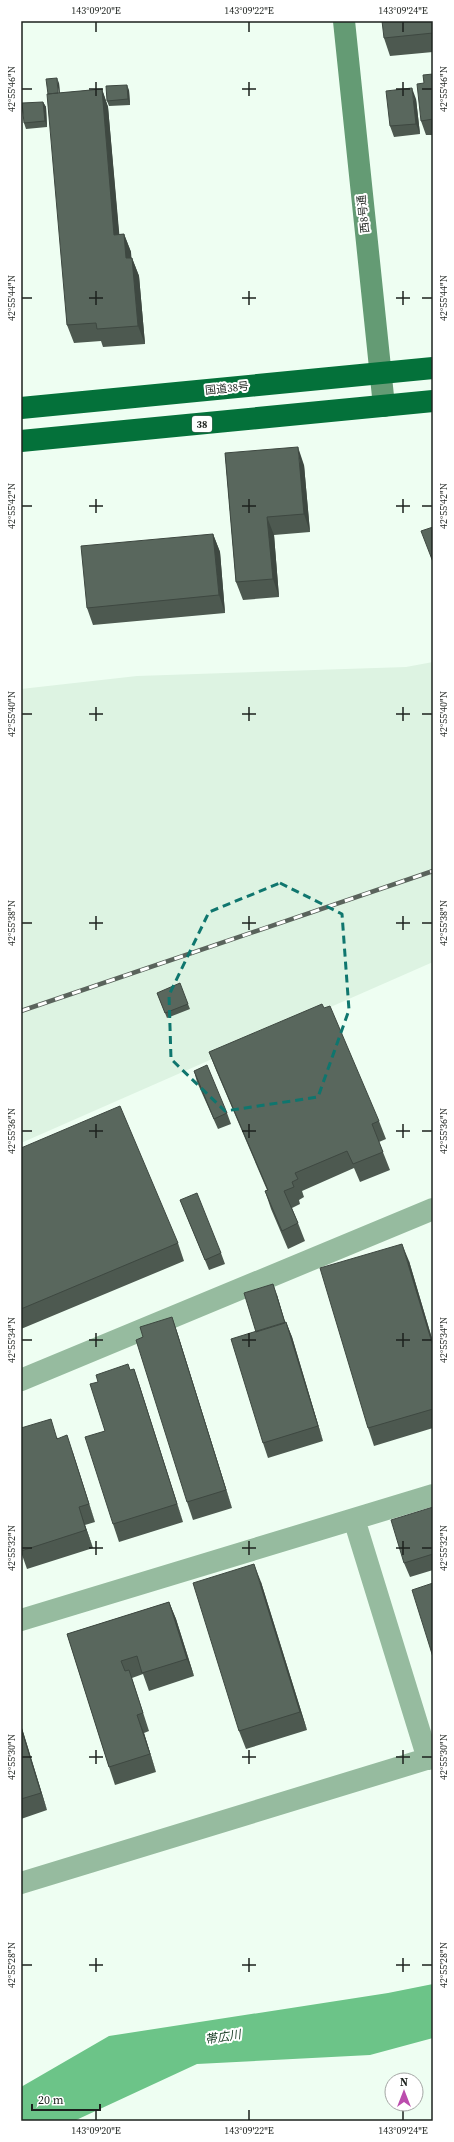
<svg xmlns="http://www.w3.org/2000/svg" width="454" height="2142" viewBox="0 0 454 2142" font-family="'Source Serif 4','Noto Sans JP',serif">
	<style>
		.built { fill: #ddf3e2 }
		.water { fill: #6cc488 }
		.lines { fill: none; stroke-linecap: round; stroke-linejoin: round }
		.street { stroke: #96bb9f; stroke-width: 22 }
		.secondary { stroke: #649b74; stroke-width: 22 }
		.highway { stroke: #04713a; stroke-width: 22 }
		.rail-casing { stroke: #5a635c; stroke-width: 4.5 }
		.rail { stroke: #fff; stroke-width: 3; stroke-dasharray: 9; stroke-linecap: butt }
		.wall { fill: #4d5950 }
		.shaded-wall { fill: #3e4841 }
		.building { fill: #59675d; stroke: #3e4841 }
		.marked { fill: none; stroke: #0f766e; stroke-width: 3; stroke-dasharray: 8 5; stroke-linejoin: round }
		.ticks { fill: none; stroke: #1d221e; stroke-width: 1.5 }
		.labels { text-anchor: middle; stroke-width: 4; stroke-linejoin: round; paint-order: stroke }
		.shield { fill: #fff; stroke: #616462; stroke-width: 1 }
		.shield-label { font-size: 10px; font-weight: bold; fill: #1d221e }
		.street-label { font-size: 11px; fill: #1d221e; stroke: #fff }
		.water-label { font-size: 12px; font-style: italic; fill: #173c24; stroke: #fff }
		.neatline { fill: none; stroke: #1d221e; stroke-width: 1.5 }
		.ticks-label { font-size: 10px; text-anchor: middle; fill: #1d221e }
	</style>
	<rect width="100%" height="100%" fill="#eefef2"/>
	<path class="built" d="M433,662v300l-412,181v-454l116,-13 269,-9z"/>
	<path class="water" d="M433,1984v54l-63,17 -173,9 -123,57h-53v-34l88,-51 279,-43z"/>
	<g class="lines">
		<path class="street" d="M21,1380l412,-171
			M354,1519l74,240
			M21,1620l412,-125
			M21,1883l412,-126"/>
		<path class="secondary" d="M344,21l40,385"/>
		<path class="highway" d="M21,408l412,-40
			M21,441l412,-40"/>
		<g class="rail-casing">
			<path id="rail" d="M21,1011l412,-140"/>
		</g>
		<use href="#rail" class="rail"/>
	</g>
	<path class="wall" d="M433,21v31l-43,4 -6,-18z
		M433,74v61h-7l-5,-14 3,-38z
		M59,83l1,10 42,-4 6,18 11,128 5,-1 7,18v6h1l7,18 6,68 -42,3 -2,-6 -27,2 -7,-18z
		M129,90l1,15 -21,1 -2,-5z
		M416,99l4,35 -26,3 -4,-11z
		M43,102l3,5 1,20 -21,2 -2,-6z
		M225,453l79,12 6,67 -36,3 5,62 -36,3 -7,-18z
		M213,534l7,18 5,61 -132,12 -6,-17z
		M157,993l31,11 2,5 -23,9z
		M209,1052l170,69 7,18 -7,3 11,28 -30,12 -6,-14 -52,23 2,6 -5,3 1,4 -8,4 6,15 7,18 -17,8 -17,-40 -6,-18 2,-1 -51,-120z
		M194,1071l33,42 4,11 -13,5 -21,-47z
		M21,1148l157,95 6,18 -163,68z
		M180,1200l41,53 4,11 -16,6z
		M409,1261l24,81v86l-59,18 -6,-18z
		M277,1295l8,28 1,-1 6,15 31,104 -55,17 -5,-15 -7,-111z
		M172,1317l6,18 54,173 -39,12 -6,-18z
		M134,1369l6,18 43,135 -64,20 -6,-18 -8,-93 -7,-49z
		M21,1428l37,10 15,15 22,69 -10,3 8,23 -66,21 -6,-17z
		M433,1507v63l-23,7 -6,-14z
		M261,1582l46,148 -61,19 -7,-18z
		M169,1602l7,17 18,57 -45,15 -6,-17 -11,4 17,53 -5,2 12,39 -41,13 -6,-18 -42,-133z
		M21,1725l26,85 -26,9z"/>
	<path class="shaded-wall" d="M57,78l2,5 2,20 -2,-6z
		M127,85l2,5 1,15 -2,-6z
		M412,88l4,11 4,35 -4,-10z
		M102,89l6,18 13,146 -7,-18z
		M43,102l3,5 1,20 -2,-6z
		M124,234l7,18 2,24 -7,-18z
		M132,258l7,18 6,68 -7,-18z
		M298,447l6,18 6,67 -6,-18z
		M267,517l7,18 5,62 -6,-18z
		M213,534l7,18 5,61 -6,-18z
		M402,1244l7,17 24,81v4z
		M273,1284l4,11 12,40 -4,-11z
		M172,1317l6,18 54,173 -6,-18z
		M286,1322l6,15 31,104 -5,-15z
		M134,1369l6,18 43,135 -6,-18z
		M67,1435l6,18 22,69 -6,-18z
		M79,1507l6,18 8,23 -7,-18z
		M254,1564l7,18 46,148 -7,-18z
		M169,1602l7,17 18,57 -7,-17z
		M137,1715l7,18 12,39z
		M21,1725l26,85 -6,-17 -20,-65z"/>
	<path class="building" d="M382,21h51v12l-49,5z
		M433,74v45l-12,2 -4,-37 7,-1 -1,-8z
		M57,78l1,15 -10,1 -2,-15z
		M127,85l1,14 -21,2 -1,-15z
		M412,88l4,36 -26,2 -4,-35z
		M102,89l12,146 10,-1 2,24h6l6,68 -41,3 -1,-6 -29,2 -20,-231z
		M43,102l2,19 -21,2 -2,-20z
		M298,447l6,67 -37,3 6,62 -37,3 -11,-129z
		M433,527v35l-12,-31z
		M213,534l6,61 -132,13 -6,-62z
		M180,983l8,21 -23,9 -8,-20z
		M322,1004l2,4 6,-2 49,115 -7,3 11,28 -30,12 -6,-13 -52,22 3,6 -6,3 2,5 -10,4 14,32 -16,8 -17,-40 3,-1 -59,-138z
		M207,1065l20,48 -13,6 -20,-48z
		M120,1106l58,137 -157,66v-161z
		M197,1193l24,60 -16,7 -25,-60z
		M402,1244l31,102v63l-65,19 -48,-160z
		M273,1284l12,39 -29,9 -12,-39z
		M172,1317l54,173 -39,12 -51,-162 7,-3 -3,-10z
		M286,1322l32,104 -55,17 -32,-104z
		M128,1364l2,6 4,-1 43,135 -64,20 -28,-87 20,-6 -15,-47 8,-2 -2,-7z
		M51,1419l6,20 10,-4 22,69 -10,3 7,23 -65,21v-123z
		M433,1507v47l-29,9 -13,-43z
		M254,1564l46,148 -61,19 -46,-148z
		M433,1583v74l-21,-67z
		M169,1602l18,57 -45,14 -5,-17 -16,5 4,10 4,-1 14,43 -6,2 13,39 -41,13 -42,-133z
		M21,1728l20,65 -20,6z"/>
	<path class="marked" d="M280,883l62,31 7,96 -31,87 -93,14 -54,-52 -2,-64 40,-83z"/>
	<path class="ticks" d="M96,22v10M249,22v10M403,22v10M96,82v14M249,82v14M403,82v14M22,89h10M89,89h14M242,89h14M396,89h14M422,89h10M96,291v14M249,291v14M403,291v14M22,298h10M89,298h14M242,298h14M396,298h14M422,298h10M96,499v14M249,499v14M403,499v14M22,506h10M89,506h14M242,506h14M396,506h14M422,506h10M96,707v14M249,707v14M403,707v14M22,714h10M89,714h14M242,714h14M396,714h14M422,714h10M96,916v14M249,916v14M403,916v14M22,923h10M89,923h14M242,923h14M396,923h14M422,923h10M96,1124v14M249,1124v14M403,1124v14M22,1131h10M89,1131h14M242,1131h14M396,1131h14M422,1131h10M96,1333v14M249,1333v14M403,1333v14M22,1340h10M89,1340h14M242,1340h14M396,1340h14M422,1340h10M96,1541v14M249,1541v14M403,1541v14M22,1548h10M89,1548h14M242,1548h14M396,1548h14M422,1548h10M96,1750v14M249,1750v14M403,1750v14M22,1757h10M89,1757h14M242,1757h14M396,1757h14M422,1757h10M96,1958v14M249,1958v14M403,1958v14M22,1965h10M89,1965h14M242,1965h14M396,1965h14M422,1965h10M96,2110v10M249,2110v10M403,2110v10"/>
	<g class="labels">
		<rect class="shield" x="192" y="416" width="20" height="16" rx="3"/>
		<g class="shield-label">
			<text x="202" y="428">38</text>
		</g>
		<g class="street-label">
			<text transform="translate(363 214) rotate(-96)" y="4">西8号通</text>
			<text transform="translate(227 388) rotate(-6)" y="4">国道38号</text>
		</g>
		<g class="water-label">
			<text transform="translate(223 2037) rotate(-9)" y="4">帯広川</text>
		</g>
	</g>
	<rect width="454" height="2142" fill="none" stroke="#ffffff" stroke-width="44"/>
	<g transform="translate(404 2092)"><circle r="19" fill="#ffffff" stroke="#a5a7a5"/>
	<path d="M0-3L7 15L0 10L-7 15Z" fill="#bb4dad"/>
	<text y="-6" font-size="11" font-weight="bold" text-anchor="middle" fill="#1d221e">N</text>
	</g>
	<path d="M32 2104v6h68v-6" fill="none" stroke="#1d221e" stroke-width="2"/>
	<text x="38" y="2104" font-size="12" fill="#1d221e" stroke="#ffffff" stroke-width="3" paint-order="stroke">20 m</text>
	<rect x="22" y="22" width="410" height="2098" class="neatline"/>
	<g class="ticks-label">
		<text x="96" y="14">143°09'20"E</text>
		<text x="249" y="14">143°09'22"E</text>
		<text x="403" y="14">143°09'24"E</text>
		<text transform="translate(11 89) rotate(-90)" y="4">42°55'46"N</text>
		<text transform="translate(443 89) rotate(-90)" y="4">42°55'46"N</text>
		<text transform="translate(11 298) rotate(-90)" y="4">42°55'44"N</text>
		<text transform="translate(443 298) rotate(-90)" y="4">42°55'44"N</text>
		<text transform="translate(11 506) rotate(-90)" y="4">42°55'42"N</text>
		<text transform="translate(443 506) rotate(-90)" y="4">42°55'42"N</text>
		<text transform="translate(11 714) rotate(-90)" y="4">42°55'40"N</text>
		<text transform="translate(443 714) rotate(-90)" y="4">42°55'40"N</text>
		<text transform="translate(11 923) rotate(-90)" y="4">42°55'38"N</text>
		<text transform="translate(443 923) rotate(-90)" y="4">42°55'38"N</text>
		<text transform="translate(11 1131) rotate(-90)" y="4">42°55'36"N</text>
		<text transform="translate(443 1131) rotate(-90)" y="4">42°55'36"N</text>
		<text transform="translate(11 1340) rotate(-90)" y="4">42°55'34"N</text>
		<text transform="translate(443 1340) rotate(-90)" y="4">42°55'34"N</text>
		<text transform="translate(11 1548) rotate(-90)" y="4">42°55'32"N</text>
		<text transform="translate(443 1548) rotate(-90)" y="4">42°55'32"N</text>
		<text transform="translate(11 1757) rotate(-90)" y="4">42°55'30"N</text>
		<text transform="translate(443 1757) rotate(-90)" y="4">42°55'30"N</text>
		<text transform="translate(11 1965) rotate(-90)" y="4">42°55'28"N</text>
		<text transform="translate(443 1965) rotate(-90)" y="4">42°55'28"N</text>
		<text x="96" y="2134">143°09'20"E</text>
		<text x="249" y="2134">143°09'22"E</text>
		<text x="403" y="2134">143°09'24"E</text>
	</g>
</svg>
